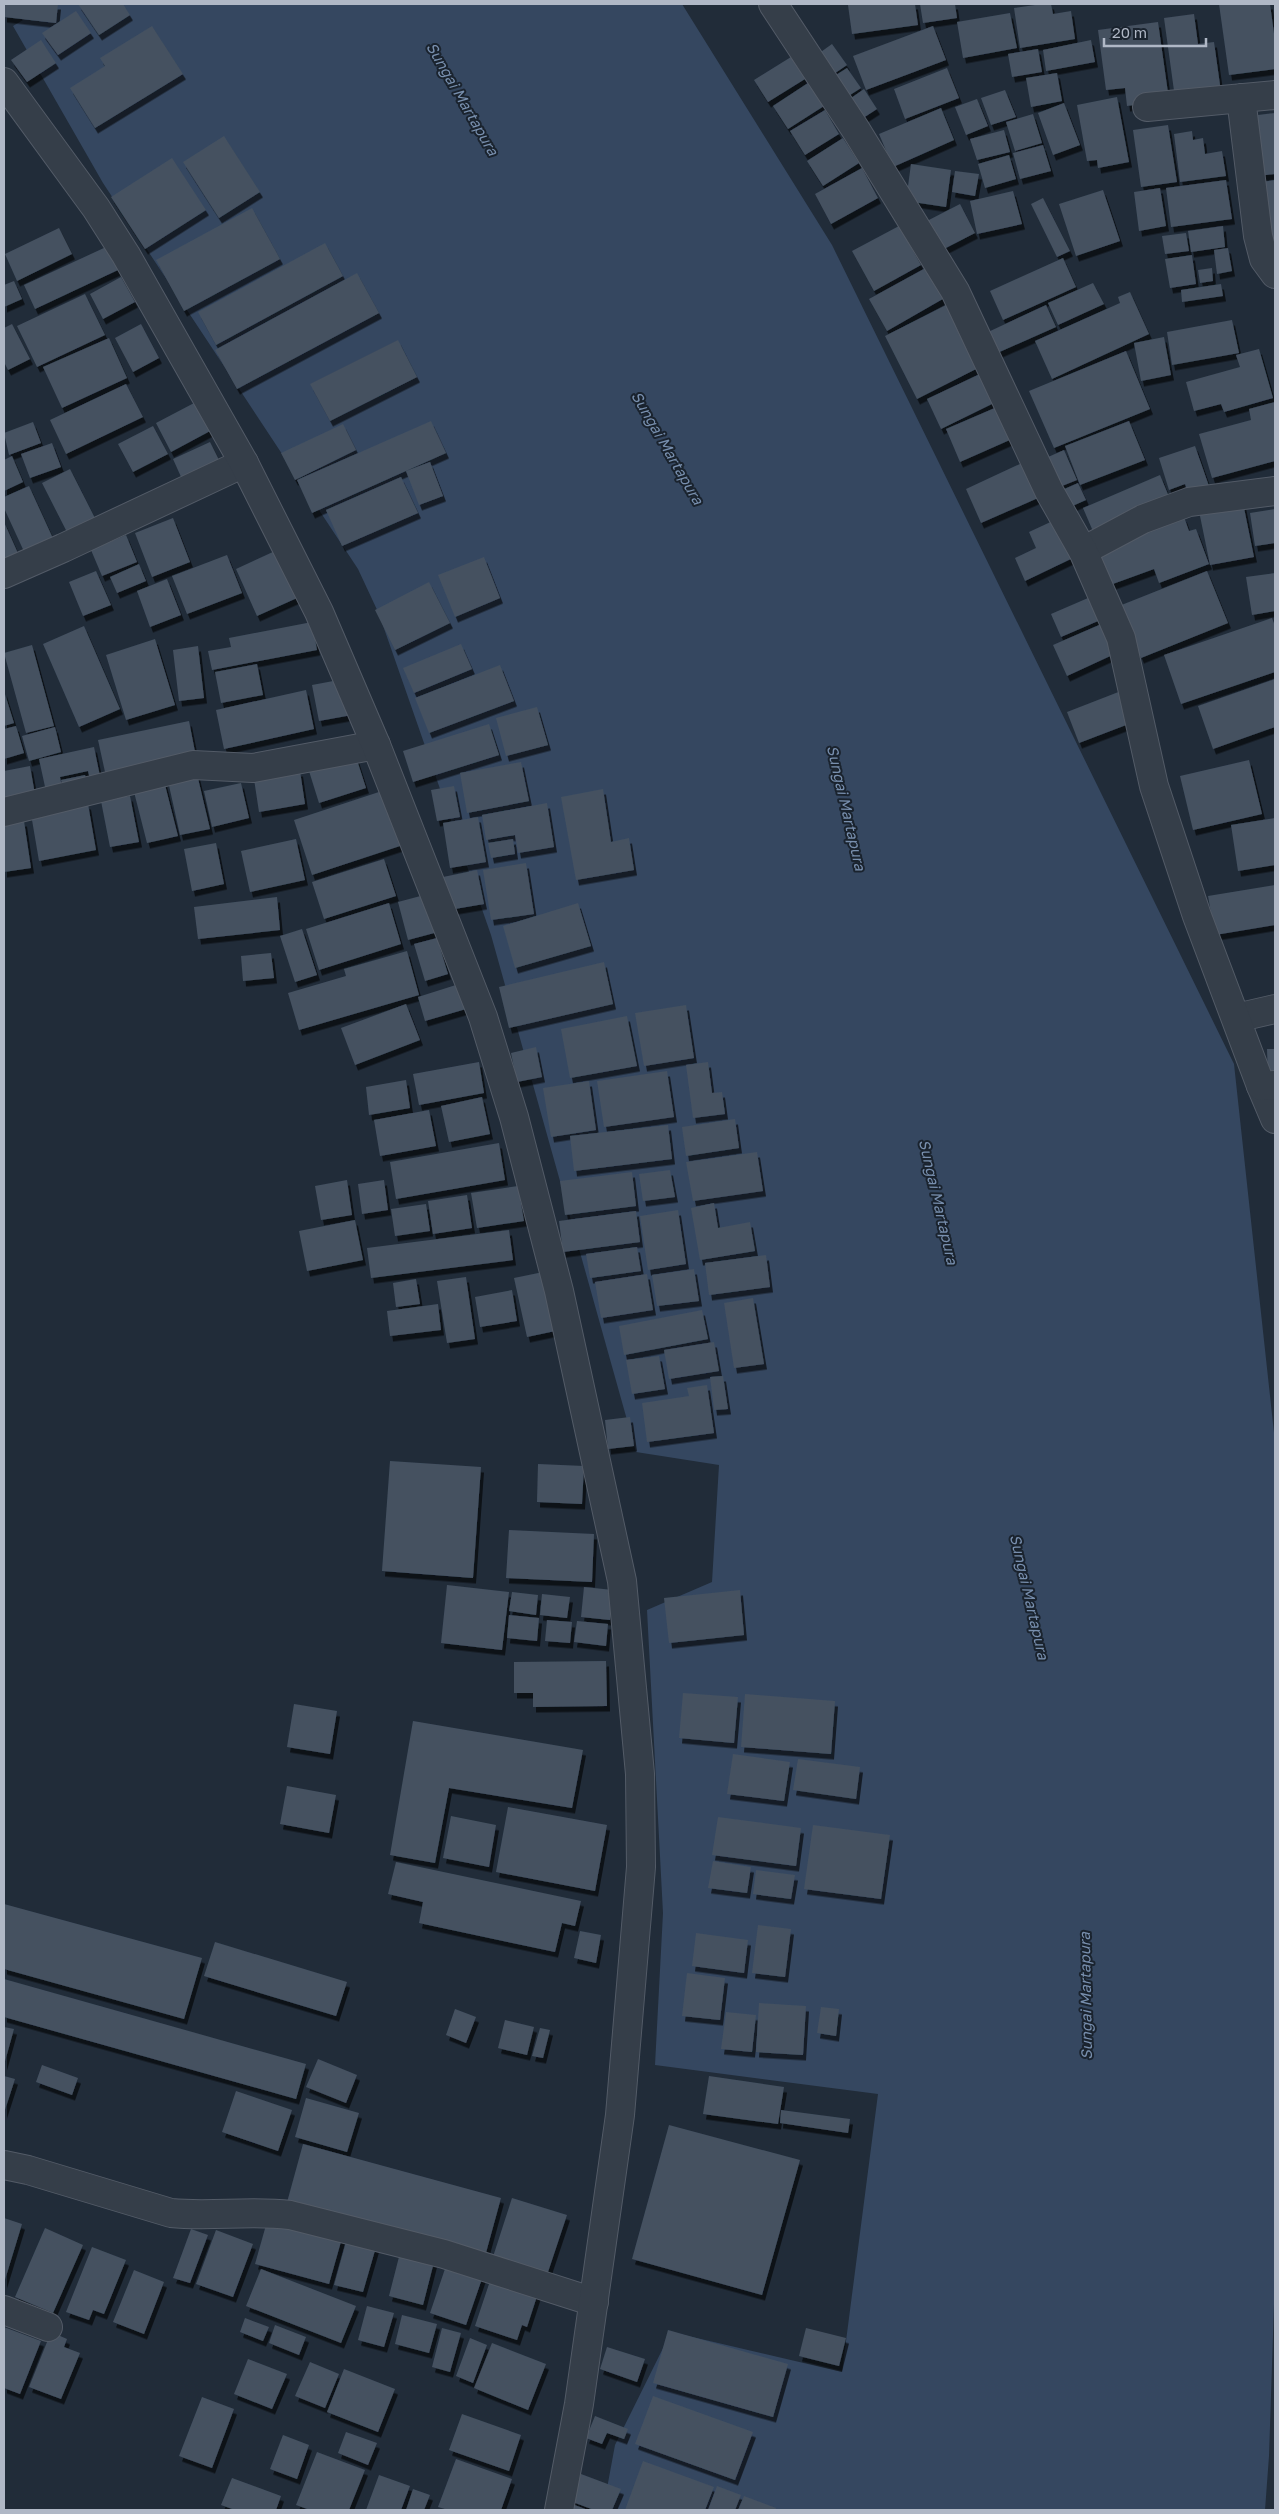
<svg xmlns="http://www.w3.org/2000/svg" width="1279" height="2514" viewBox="0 0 1279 2514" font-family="'Golos Text',sans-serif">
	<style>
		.water { fill: #354760 }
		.building { fill: #445161; filter: url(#shadow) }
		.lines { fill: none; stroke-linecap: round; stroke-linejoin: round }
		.minor-casing { stroke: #535b67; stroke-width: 30 }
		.tertiary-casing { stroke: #535b67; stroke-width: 30 }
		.minor { stroke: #353e49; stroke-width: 28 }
		.tertiary { stroke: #353e49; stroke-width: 28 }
		.labels { text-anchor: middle; stroke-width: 4; stroke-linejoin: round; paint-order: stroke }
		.water-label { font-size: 15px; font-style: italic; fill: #788fae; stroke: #1a232e }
	</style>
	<defs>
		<filter id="shadow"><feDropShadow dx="3" dy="5.5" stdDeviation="0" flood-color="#0009"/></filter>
	</defs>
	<rect width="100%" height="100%" fill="#212c39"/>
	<path class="water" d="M50,4h632l150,241 402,819 41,378v832l-6,182 -4,54h-662l12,-65 56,-113 171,40 36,-278 -223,-29 8,-152 -16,-303 65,-28 7,-117 -83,-13 -145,-517 -112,-321 -21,-45 -255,-386 -90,-157z"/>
	<path class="building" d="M4,4h54l-2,19 -52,-6z
		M78,4h45l7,11 -31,20z
		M915,4l3,21 -66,9 -4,-29z
		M920,4h35l2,14 -34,5z
		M1042,4h9l2,10 18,-3 4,28 -55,9 -6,-40z
		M1219,4h51l5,37v28l-46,6z
		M76,11l15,22 -33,22 -16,-22z
		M1010,13l7,35 -54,10 -6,-36z
		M1194,14l4,30 16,-2 7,50 -46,6 -11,-80z
		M1158,22l11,78 -42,6 -2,-18 -19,2 -8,-60z
		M152,26l31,48 -88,54 -25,-40 35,-22 -5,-8z
		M933,26l13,34 -80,30 -13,-34z
		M41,40l15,23 -29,19 -16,-22z
		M1091,40l4,22 -49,9 -3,-21z
		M832,44l15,21 -22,15 -14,-21z
		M1038,49l4,23 -30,5 -4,-23z
		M791,57l14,22 -37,23 -14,-22z
		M847,68l14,20 -22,14 -14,-20z
		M947,68l12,30 -54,21 -11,-30z
		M1057,73l5,28 -31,6 -5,-29z
		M808,83l16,23 -36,23 -15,-23z
		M864,89l13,20 -23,15 -13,-19z
		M1005,90l11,27 -25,8 -10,-27z
		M1117,97l12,65 -31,6 -1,-8 -10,1 -10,-56z
		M977,99l11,27 -22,9 -11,-28z
		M1064,103l16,42 -27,10 -15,-42z
		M941,108l13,32 -61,27 -14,-33z
		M825,110l14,24 -34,21 -15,-24z
		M1275,113v61l-17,2 -8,-60z
		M1033,114l9,29 -27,8 -9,-29z
		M1168,125l9,57 -36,5 -8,-57z
		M1004,130l6,22 -33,8 -7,-21z
		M1192,131l1,9 10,-2 2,16 17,-3 4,25 -46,6 -6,-48z
		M224,136l36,56 -41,26 -36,-56z
		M843,138l16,25 -36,23 -16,-25z
		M1043,145l8,26 -31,8 -7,-26z
		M1009,155l7,24 -31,9 -7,-24z
		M172,158l34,52 -61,39 -34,-52z
		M911,164l40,6 -5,37 -40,-6z
		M862,168l16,30 -47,26 -16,-30z
		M955,171l24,3 -4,22 -23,-4z
		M1226,180l6,39 -61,8 -5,-39z
		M1275,180v63h-5l-9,-61z
		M1160,188l6,38 -27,5 -5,-39z
		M1103,190l17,51 -44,15 -17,-52z
		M1013,191l9,33 -45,10 -7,-33z
		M1043,198l27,53 -13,6 -26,-53z
		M960,204l15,29 -35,18 -15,-29z
		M252,208l28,51 -96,52 -28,-51z
		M899,226l22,39 -47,26 -22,-40z
		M1223,226l2,21 -34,5 -3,-21z
		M59,228l13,26 -55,27 -12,-27z
		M1186,233l3,18 -24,3 -3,-18z
		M325,243l18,33 -127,69 -18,-33z
		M106,247l12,23 -83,39 -11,-24z
		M1228,248l4,23 -15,3 -3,-24z
		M1192,255l4,29 -26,4 -5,-29z
		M1063,258l13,29 -73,33 -13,-29z
		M931,265l17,31 -61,35 -18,-32z
		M1212,268l1,13 -13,2 -2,-13z
		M357,273l22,40 -142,76 -22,-39z
		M121,277l14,25 -32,17 -13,-25z
		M14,281l8,18 -18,8v-22z
		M1093,283l11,21 -46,21 -10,-22z
		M1221,284l2,12 -41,6 -1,-12z
		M1130,292l19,42 -97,45 -17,-38 85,-38 -2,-6z
		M85,294l20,41 -68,32 -20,-41z
		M950,303l32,63 -65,33 -32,-63z
		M1046,305l10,22 -61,27 -9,-21z
		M1232,320l7,33 -67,12 -5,-33z
		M12,324l18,35 -22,11 -4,-8v-34z
		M141,324l18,34 -26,14 -18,-34z
		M1164,337l7,38 -30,6 -7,-38z
		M109,338l18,40 -65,30 -19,-41z
		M398,340l19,37 -87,44 -20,-37z
		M1259,349l14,49 -49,14 -3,-8 -27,7 -8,-29 54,-15 -4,-12z
		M1126,351l24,58 -96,39 -25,-57z
		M982,373l14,29 -55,27 -14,-30z
		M126,384l17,33 -77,37 -16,-34z
		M196,402l16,28 -41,22 -15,-29z
		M1275,402v59l-63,17 -13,-44 52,-14 -2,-11z
		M997,407l15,32 -52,23 -14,-33z
		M431,421l15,32 -134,60 -15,-33z
		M1129,421l16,39 -65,25 -15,-39z
		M33,422l8,21 -32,12 -5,-22z
		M343,424l13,26 -61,30 -14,-27z
		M153,426l15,28 -35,18 -15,-28z
		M210,442l14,28 -38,18 -13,-29z
		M52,443l9,24 -31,11 -9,-24z
		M1195,446l15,43 -21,7 -4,-12 -16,6 -10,-32z
		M1064,450l13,30 -25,10 -13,-29z
		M12,456l11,26 -19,9v-31z
		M430,462l13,34 -24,9 -13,-34z
		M1022,463l16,35 -57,25 -15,-34z
		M70,469l29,57 -28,14 -29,-57z
		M1160,475l12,29 -77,32 -12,-28z
		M401,477l17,36 -76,33 -16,-36z
		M1078,483l8,17 -25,11 -8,-17z
		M29,486l27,59 -29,13 -23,-50v-11z
		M1243,503l11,54 -44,8 -11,-54z
		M1275,509v34l-20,3 -5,-33z
		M1184,517l5,14 7,-2 13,35 -50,19 -5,-14 -44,16 -13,-36z
		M173,518l17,44 -38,15 -17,-44z
		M1057,519l18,38 -50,24 -10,-23 21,-10 -7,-16z
		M4,522l17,38 -17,8z
		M126,535l11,27 -35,14 -11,-26z
		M275,551l22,47 -40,18 -21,-47z
		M227,555l15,38 -55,21 -15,-38z
		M484,557l16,41 -45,19 -17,-42z
		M139,564l7,17 -29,12 -7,-16z
		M96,571l15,34 -28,11 -14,-34z
		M1207,571l21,52 -87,35 -22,-52z
		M1275,573v38l-23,4 -6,-38z
		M167,579l14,36 -31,12 -13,-36z
		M429,582l21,41 -55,27 -20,-40z
		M1095,595l10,23 -44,19 -10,-23z
		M1272,618l3,8v46l-94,32 -17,-49z
		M312,622l5,28 -105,20 -4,-19 23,-4 -2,-9z
		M1106,622l13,30 -52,24 -14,-31z
		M84,626l36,83 -41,18 -36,-83z
		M155,639l20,66 -49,15 -20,-65z
		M461,644l11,25 -58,24 -11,-25z
		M32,645l22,81 -28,7 -22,-80z
		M198,646l6,52 -25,3 -6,-51z
		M257,664l6,31 -42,8 -6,-31z
		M500,665l14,36 -85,32 -14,-35z
		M344,679l8,36 -33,6 -7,-36z
		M1275,679v48l-62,22 -15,-43z
		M306,690l8,39 -90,20 -8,-39z
		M4,691l10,32 -10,3z
		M1121,691l13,31 -55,21 -12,-31z
		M537,707l11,38 -42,11 -10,-38z
		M189,721l8,41 -90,19 -9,-41z
		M489,724l10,31 -86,27 -10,-31z
		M16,726l8,27 -20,6v-30z
		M55,727l6,25 -32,9 -7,-25z
		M94,747l7,34 -10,3 -3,-13 -28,6 3,15 -16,4 -8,-37z
		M356,757l10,31 -47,15 -10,-32z
		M1249,760l13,54 -69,16 -13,-54z
		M521,762l8,39 -62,12 -7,-40z
		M30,766l6,34 -32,6v-35z
		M300,771l5,33 -46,8 -5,-33z
		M197,774l13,55 -30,6 -12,-54z
		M85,775l3,11 -24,5 -3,-11z
		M164,781l14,55 -31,7 -14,-55z
		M241,783l8,35 -37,9 -8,-36z
		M454,786l6,31 -23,4 -6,-31z
		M603,789l8,53 18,-4 5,32 -58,10 -15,-83z
		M385,790l18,55 -91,30 -18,-55z
		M130,796l9,46 -29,5 -9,-46z
		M547,803l7,44 -36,6 -3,-18 -29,5 -4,-25z
		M88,804l8,46 -57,11 -8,-47z
		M478,817l8,45 -36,6 -7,-45z
		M1275,818v47l-37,6 -7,-46z
		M24,821l7,47 -27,4v-48z
		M296,839l9,41 -55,12 -9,-41z
		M513,839l2,15 -24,4 -3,-15z
		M216,843l8,41 -32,7 -8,-42z
		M384,859l12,37 -72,23 -12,-37z
		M526,863l8,51 -43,6 -8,-50z
		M477,870l7,34 -35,6 -6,-33z
		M1275,885v40l-60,10 -7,-39z
		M428,894l10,38 -30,8 -10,-38z
		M277,897l3,33 -82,9 -4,-32z
		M389,903l12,41 -82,26 -13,-41z
		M578,903l13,43 -76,22 -12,-42z
		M302,929l15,46 -22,7 -15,-46z
		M437,938l11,36 -23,7 -11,-37z
		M407,951l12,44 -120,35 -11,-37 58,-17 -2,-7z
		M271,953l3,25 -31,3 -2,-25z
		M604,962l9,42 -104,24 -10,-41z
		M459,984l7,25 -41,12 -7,-24z
		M406,1004l14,36 -65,25 -14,-37z
		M686,1005l8,53 -50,8 -9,-53z
		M627,1016l10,50 -67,12 -9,-49z
		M536,1047l6,30 -25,5 -6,-29z
		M1267,1049h8v28h-7z
		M479,1062l5,31 -65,12 -6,-31z
		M708,1062l4,31 10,-1 3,22 -32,4 -7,-53z
		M667,1071l7,46 -70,10 -7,-46z
		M406,1080l4,28 -41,7 -3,-28z
		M589,1081l7,49 -45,7 -8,-49z
		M482,1097l8,37 -41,8 -8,-36z
		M429,1110l7,36 -56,10 -6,-36z
		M735,1119l4,29 -53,8 -4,-29z
		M668,1125l4,34 -98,12 -4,-35z
		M499,1143l6,37 -109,19 -6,-37z
		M757,1152l6,39 -70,10 -7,-39z
		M670,1170l5,27 -32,4 -4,-27z
		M632,1172l4,34 -71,9 -5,-34z
		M347,1180l5,35 -31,5 -6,-34z
		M384,1180l4,30 -26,4 -4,-30z
		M518,1186l6,35 -47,7 -6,-35z
		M467,1195l5,33 -39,6 -5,-33z
		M714,1203l4,25 32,-6 5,29 -55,9 -9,-52z
		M426,1204l4,27 -35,5 -4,-27z
		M678,1210l8,54 -38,6 -8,-54z
		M636,1211l4,31 -77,10 -4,-31z
		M355,1220l8,40 -56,11 -8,-40z
		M509,1230l4,30 -142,18 -4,-30z
		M637,1247l4,24 -51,7 -4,-24z
		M766,1255l4,32 -61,8 -4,-32z
		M694,1269l5,32 -42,5 -5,-31z
		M548,1271l12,59 -33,7 -13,-59z
		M647,1274l6,36 -52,8 -6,-36z
		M466,1277l9,62 -28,4 -10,-62z
		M416,1279l4,25 -24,3 -3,-24z
		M512,1290l5,31 -37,6 -5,-30z
		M753,1298l11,66 -30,4 -10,-65z
		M438,1304l3,26 -51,6 -3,-25z
		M702,1310l6,29 -84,16 -5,-29z
		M714,1342l5,29 -50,8 -5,-29z
		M659,1356l6,33 -33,5 -6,-34z
		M723,1376l5,33 -14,1 -4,-33z
		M707,1385l7,48 -67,9 -5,-39 47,-7 -2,-8z
		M630,1417l4,29 -26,3 -3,-29z
		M390,1461l91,6 -8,111 -91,-7z
		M538,1464l46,2 -2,38 -45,-2z
		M509,1530l85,4 -2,48 -86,-4z
		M447,1585l62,7 -7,58 -61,-7z
		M584,1587l29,3 -3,30 -29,-3z
		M740,1590l4,45 -75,8 -5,-45z
		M512,1592l26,3 -2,20 -27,-4z
		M542,1594l28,3 -3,21 -27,-3z
		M509,1615l30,3 -2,23 -30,-3z
		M547,1620l25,2 -2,21 -25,-2z
		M577,1621l31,3 -2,22 -32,-4z
		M606,1661l1,45 -74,1v-14h-19v-31z
		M683,1693l55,4 -4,46 -55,-5z
		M745,1694l90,7 -4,53 -90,-7z
		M294,1704l43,7 -7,43 -43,-7z
		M413,1721l170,29 -11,58 -123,-20 -14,75 -45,-8z
		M733,1754l57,8 -6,39 -57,-7z
		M798,1759l62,8 -4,32 -63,-9z
		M287,1786l49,9 -7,38 -49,-9z
		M508,1807l99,18 -12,66 -99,-19z
		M451,1816l45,9 -7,42 -46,-9z
		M718,1817l83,11 -5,38 -84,-11z
		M813,1825l77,10 -9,64 -77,-10z
		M713,1861l38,6 -4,26 -39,-5z
		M396,1862l185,39 -6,25 -13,-3 -7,29 -136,-29 4,-21 -35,-8z
		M756,1870l39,5 -4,24 -38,-5z
		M4,1904l198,54 -18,61 -180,-50z
		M758,1925l33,4 -6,48 -33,-4z
		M580,1931l21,4 -5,28 -22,-5z
		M696,1933l52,7 -4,33 -52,-7z
		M215,1942l132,40 -11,34 -132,-40z
		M687,1973l38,5 -5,42 -38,-4z
		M4,1979l302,85 -10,35 -292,-82z
		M759,2003l47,3 -3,49 -47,-3z
		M821,2007l18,2 -3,27 -19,-3z
		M455,2009l21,8 -10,26 -20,-8z
		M726,2012l30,3 -4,37 -31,-3z
		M505,2020l29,7 -7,28 -29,-7z
		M4,2027l10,2 -10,36z
		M540,2028l10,2 -7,28 -11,-2z
		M318,2059l39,16 -11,28 -40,-16z
		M42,2065l36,13 -6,17 -36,-13z
		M4,2076l11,3 -11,34z
		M709,2076l75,11 -6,37 -75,-10z
		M236,2091l56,19 -14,41 -56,-19z
		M306,2098l53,15 -12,39 -52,-15z
		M781,2110l69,9 -2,14 -68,-10z
		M669,2125l131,35 -38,135 -130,-36z
		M303,2144l198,54 -17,62 -198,-54z
		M512,2198l55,17 -22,66 -54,-18z
		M4,2218l18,6 -18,59z
		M268,2218l74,20 -13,46 -74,-20z
		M45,2228l38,17 -30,68 -38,-16z
		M191,2229l17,6 -18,48 -17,-5z
		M216,2230l37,14 -20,53 -37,-13z
		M347,2238l29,9 -13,45 -29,-7z
		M92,2247l34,13 -22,54 -11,-4 -4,10 -23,-8z
		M400,2253l34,9 -11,43 -34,-9z
		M448,2260l36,13 -18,52 -36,-12z
		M261,2269l95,37 -15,37 -95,-37z
		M134,2270l30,12 -20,52 -31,-12z
		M492,2275l47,15 -12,37 -5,-2 -5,15 -42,-14z
		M367,2306l27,7 -10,34 -26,-7z
		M402,2315l35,9 -8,29 -34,-9z
		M245,2318l24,9 -6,14 -23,-9z
		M275,2325l31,12 -7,18 -30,-12z
		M4,2327l37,14 -21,53 -16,-6z
		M442,2328l19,5 -11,39 -18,-5z
		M806,2328l40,10 -7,28 -40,-10z
		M668,2330l120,34 -15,53 -120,-34z
		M51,2332l16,7 -3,8 16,6 -19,46 -32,-12z
		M470,2338l17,7 -14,38 -17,-7z
		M492,2343l54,21 -18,46 -54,-22z
		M607,2347l38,12 -8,23 -37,-13z
		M248,2359l39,15 -15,35 -38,-15z
		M310,2362l29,12 -14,34 -30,-12z
		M344,2369l51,20 -17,43 -51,-20z
		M653,2396l100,36 -18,48 -100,-36z
		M202,2397l32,12 -22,59 -33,-12z
		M462,2414l59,21 -12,36 -60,-21z
		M595,2416l33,13 -4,10 -17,-6 -5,11 -16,-6z
		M346,2432l31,11 -9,22 -30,-12z
		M283,2435l26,10 -12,34 -27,-10z
		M317,2452l48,18 -16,40h-39l-14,-5z
		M456,2459l56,20 -11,31h-53l-10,-3z
		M643,2461l71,26 -9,23h-80z
		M581,2474l40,15 -9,21h-18l-24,-9z
		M379,2475l31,11 -9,24h-35z
		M232,2478l49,18 -5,14h-41l-14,-5z
		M717,2486l24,9 -6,15h-27z
		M413,2489l17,6 -6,15h-18z
		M744,2496l32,12 -1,2h-37z
		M572,2504l16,6h-18z"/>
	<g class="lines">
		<g class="minor-casing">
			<path id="minor" d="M1241,98l17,138 6,23 11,15
				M1147,107l128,-12
				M1083,551l60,-32 46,-17 86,-11
				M4,574l59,-26 181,-85
				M4,812l189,-47 60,3 123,-23
				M1236,1018l39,-9
				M1261,1086l14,33
				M4,2165l24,5 143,43c40,4 79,-3 119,2l154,39 150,48
				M4,2310l44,17"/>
		</g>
		<g class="tertiary-casing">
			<path id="tertiary" d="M773,4l83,126 99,161 94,200 34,60 38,87 33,148 43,130 64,170 14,-1
				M4,82l92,126 30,47 118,208 75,149 57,133 107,272 31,100 45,174 63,290 18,193 1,93 -21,248 -41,289 -20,106"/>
		</g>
		<use href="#minor" class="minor"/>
		<use href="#tertiary" class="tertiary"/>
	</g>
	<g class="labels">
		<g class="water-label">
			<text transform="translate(462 99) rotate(60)" y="5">Sungai Martapura</text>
			<text transform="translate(667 448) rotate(60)" y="5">Sungai Martapura</text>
			<text transform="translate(846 808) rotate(77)" y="5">Sungai Martapura</text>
			<text transform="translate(938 1202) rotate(77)" y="5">Sungai Martapura</text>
			<text transform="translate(1029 1597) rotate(77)" y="5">Sungai Martapura</text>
			<text transform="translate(1086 1996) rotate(-91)" y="5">Sungai Martapura</text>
		</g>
	</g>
	<rect width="1279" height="2514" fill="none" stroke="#b0b8c6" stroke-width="10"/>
	<path d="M1104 38v8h102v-8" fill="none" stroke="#b0b8c6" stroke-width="2.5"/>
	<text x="1112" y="38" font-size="15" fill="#b0b8c6" stroke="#1a232e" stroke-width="4" paint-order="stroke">20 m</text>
</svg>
